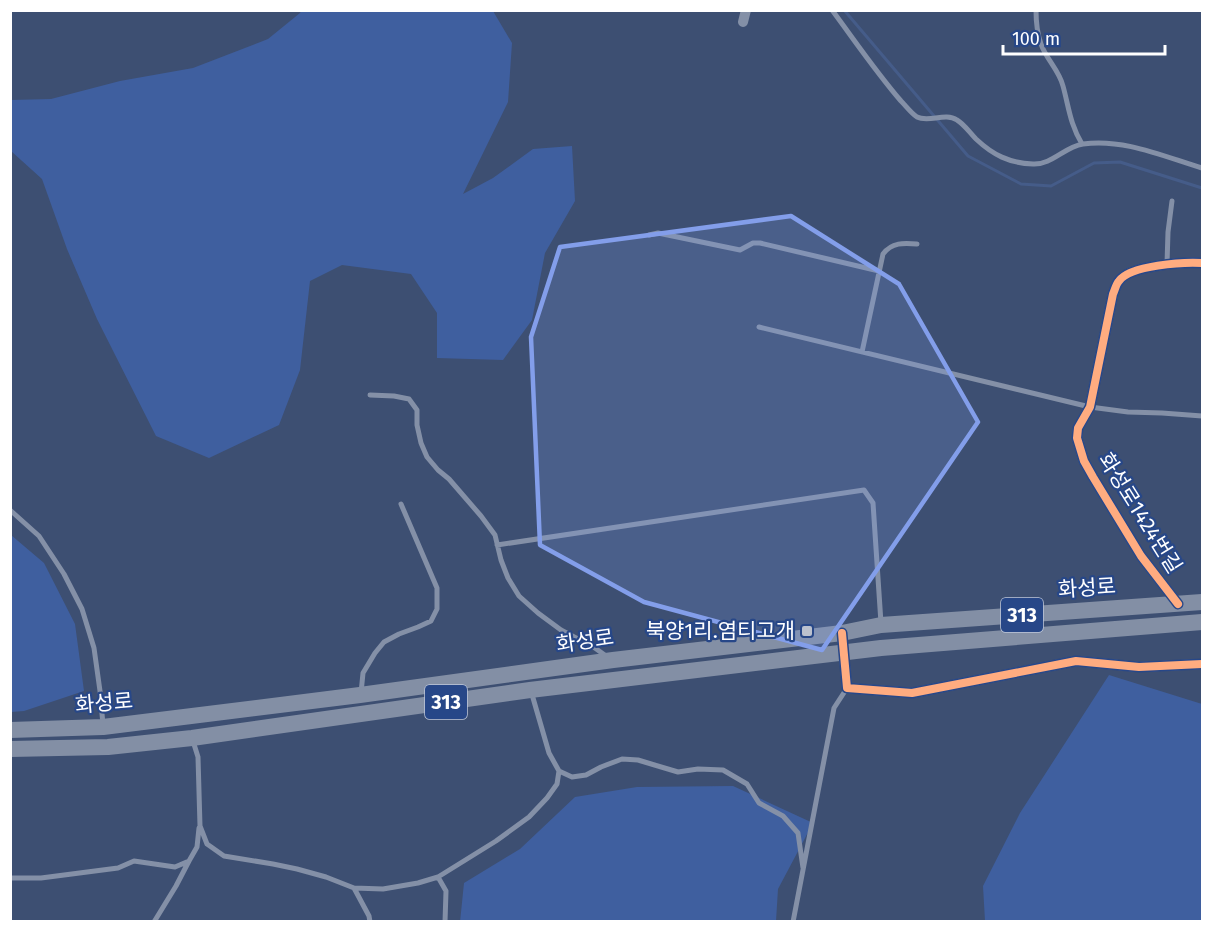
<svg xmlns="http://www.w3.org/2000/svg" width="1213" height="932" viewBox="0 0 1213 932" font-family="'Fira Sans','Noto Sans KR',sans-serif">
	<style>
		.green { fill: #3f5f9f }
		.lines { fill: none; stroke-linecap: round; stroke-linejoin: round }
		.stream { stroke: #455c89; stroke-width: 3 }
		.lane { stroke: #8490a7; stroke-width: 5 }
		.street { stroke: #8490a7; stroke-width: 10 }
		.primary { stroke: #838fa5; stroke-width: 16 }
		.cycleway-casing { stroke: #274788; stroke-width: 11 }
		.cycleway { stroke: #ffac80; stroke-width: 8 }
		.marked { fill: #839eea; fill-opacity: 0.2; stroke: #839eea; stroke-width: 4.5; stroke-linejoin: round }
		.poi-dot { fill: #bbc1ce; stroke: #274788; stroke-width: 2 }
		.labels { text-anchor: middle; stroke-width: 4.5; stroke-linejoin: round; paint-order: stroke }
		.shield { fill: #274788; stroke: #bec8db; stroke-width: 1.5 }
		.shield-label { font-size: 20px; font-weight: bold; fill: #fff }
		.street-label { font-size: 21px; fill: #fff; stroke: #274788 }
		.poi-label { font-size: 21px; fill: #fff; stroke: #274788; text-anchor: end }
	</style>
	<rect width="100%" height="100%" fill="#3d4f72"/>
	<path class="green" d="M301,11h192l19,32 -4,59 -45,92 30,-16 40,-29 39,-3 3,55 -30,52 -13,67 -29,40 -66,-2v-45l-26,-39 -69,-9 -32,16 -10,89 -21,55 -70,33 -53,-22 -59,-117 -30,-70 -25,-70 -31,-28v-51l40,-1 69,-18 73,-13 75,-29 32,-26z
		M11,535l33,28 31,61 9,67 -60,20 -13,1z
		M1109,675l93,29v217h-217l-2,-35 37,-73z
		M733,786l80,37 -35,66 -2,32 -316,1 4,-39 56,-34 55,-52 62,-10z"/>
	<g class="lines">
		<path class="stream" d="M844,10l124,146 53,28 30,2 43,-23 26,-1 82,26"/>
		<path class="lane" d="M832,10c23,31 44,62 69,91 5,5 10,12 16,16 12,6 28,-5 40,3 7,4 13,13 19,19 17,16 33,24 57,25 19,1 31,-17 50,-20 40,-6 82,13 119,24
			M1036,10c0,11 1,23 5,34 5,15 18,26 22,42 6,22 7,38 19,58
			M649,235l9,-2 82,17 13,-7h7l119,28
			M1167,264l1,-32 4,-31
			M759,327l331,80 38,5 34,1 40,3
			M862,352l21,-98c9,-12 21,-11 34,-10
			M370,395l24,1 15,3 8,11v15l4,18 6,14 11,13 11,9 32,37 14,19 6,25 7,18 11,18 19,17 23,17 34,18 11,8
			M10,510l29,26 25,38 18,35 12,39 6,43 3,34
			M497,545l367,-55 9,13 8,120
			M531,691l18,62 10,18 13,6 14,-2 15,-8 21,-8 16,1 40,12 20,-3 25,1 24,14 12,19 24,13 15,17 5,35
			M361,693l2,-20 12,-20 9,-11 15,-8 19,-7 13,-6 6,-12v-21l-36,-84
			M193,741l5,16 2,69 7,18 17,12 49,8 24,5 29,8 28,11 29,1 35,-6 20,-6 58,-36 33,-24 18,-19 10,-14 2,-13
			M438,877l8,14 -1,31
			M10,878h31l77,-10 16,-7 41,6 14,-6 8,-14 2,-19
			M354,888l15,28 1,6
			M154,922l22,-36 13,-25
			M793,922l41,-214 13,-20"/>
		<path class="street" d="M743,22l3,-12
			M1178,604l-37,-48 -48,-79 -9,-16 -7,-23 1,-10 12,-21 23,-113c2,-4 3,-10 6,-13 11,-16 65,-19 83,-18
			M842,633l5,55 65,5 164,-32 63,6 63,-3"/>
		<path class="primary" d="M10,730l93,-3 257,-32 253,-35 229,-27 39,-8 321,-23
			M10,749l98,-2 84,-9 338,-48 351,-42 321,-26"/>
		<g class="cycleway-casing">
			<path id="cycleway" d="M1178,604l-37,-48 -48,-79 -9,-16 -7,-23 1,-10 12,-21 23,-113c2,-4 3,-10 6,-13 11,-16 65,-19 83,-18
				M842,633l5,55 65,5 164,-32 63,6 63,-3"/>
		</g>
		<use href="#cycleway" class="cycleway"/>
	</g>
	<path class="marked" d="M791,216l108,68 79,138 -156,228 -178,-48 -104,-57 -9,-208 29,-90z"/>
	<rect class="poi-dot" x="801" y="625" width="12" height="12" rx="3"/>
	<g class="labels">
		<g class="shield">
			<rect x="1001" y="598" width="42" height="34" rx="4.5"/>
			<rect x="425" y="685" width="42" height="34" rx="4.5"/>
		</g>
		<g class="shield-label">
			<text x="1022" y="622">313</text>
			<text x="446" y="709">313</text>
		</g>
		<g class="street-label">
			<text transform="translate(1140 513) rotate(58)" y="7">화성로1424번길</text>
			<text transform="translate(1087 588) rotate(-4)" y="7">화성로</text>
			<text transform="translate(585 641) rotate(-8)" y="7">화성로</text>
			<text transform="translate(104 703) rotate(-5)" y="7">화성로</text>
		</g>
		<g class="poi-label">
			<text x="795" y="638">북양1리.염티고개</text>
		</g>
	</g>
	<rect width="1213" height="932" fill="none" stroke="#ffffff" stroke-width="24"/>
	<path d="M1003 45v9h162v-9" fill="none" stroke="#ffffff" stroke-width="3"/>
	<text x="1012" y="45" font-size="18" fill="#ffffff" stroke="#274788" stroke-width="4.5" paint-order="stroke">100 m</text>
</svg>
